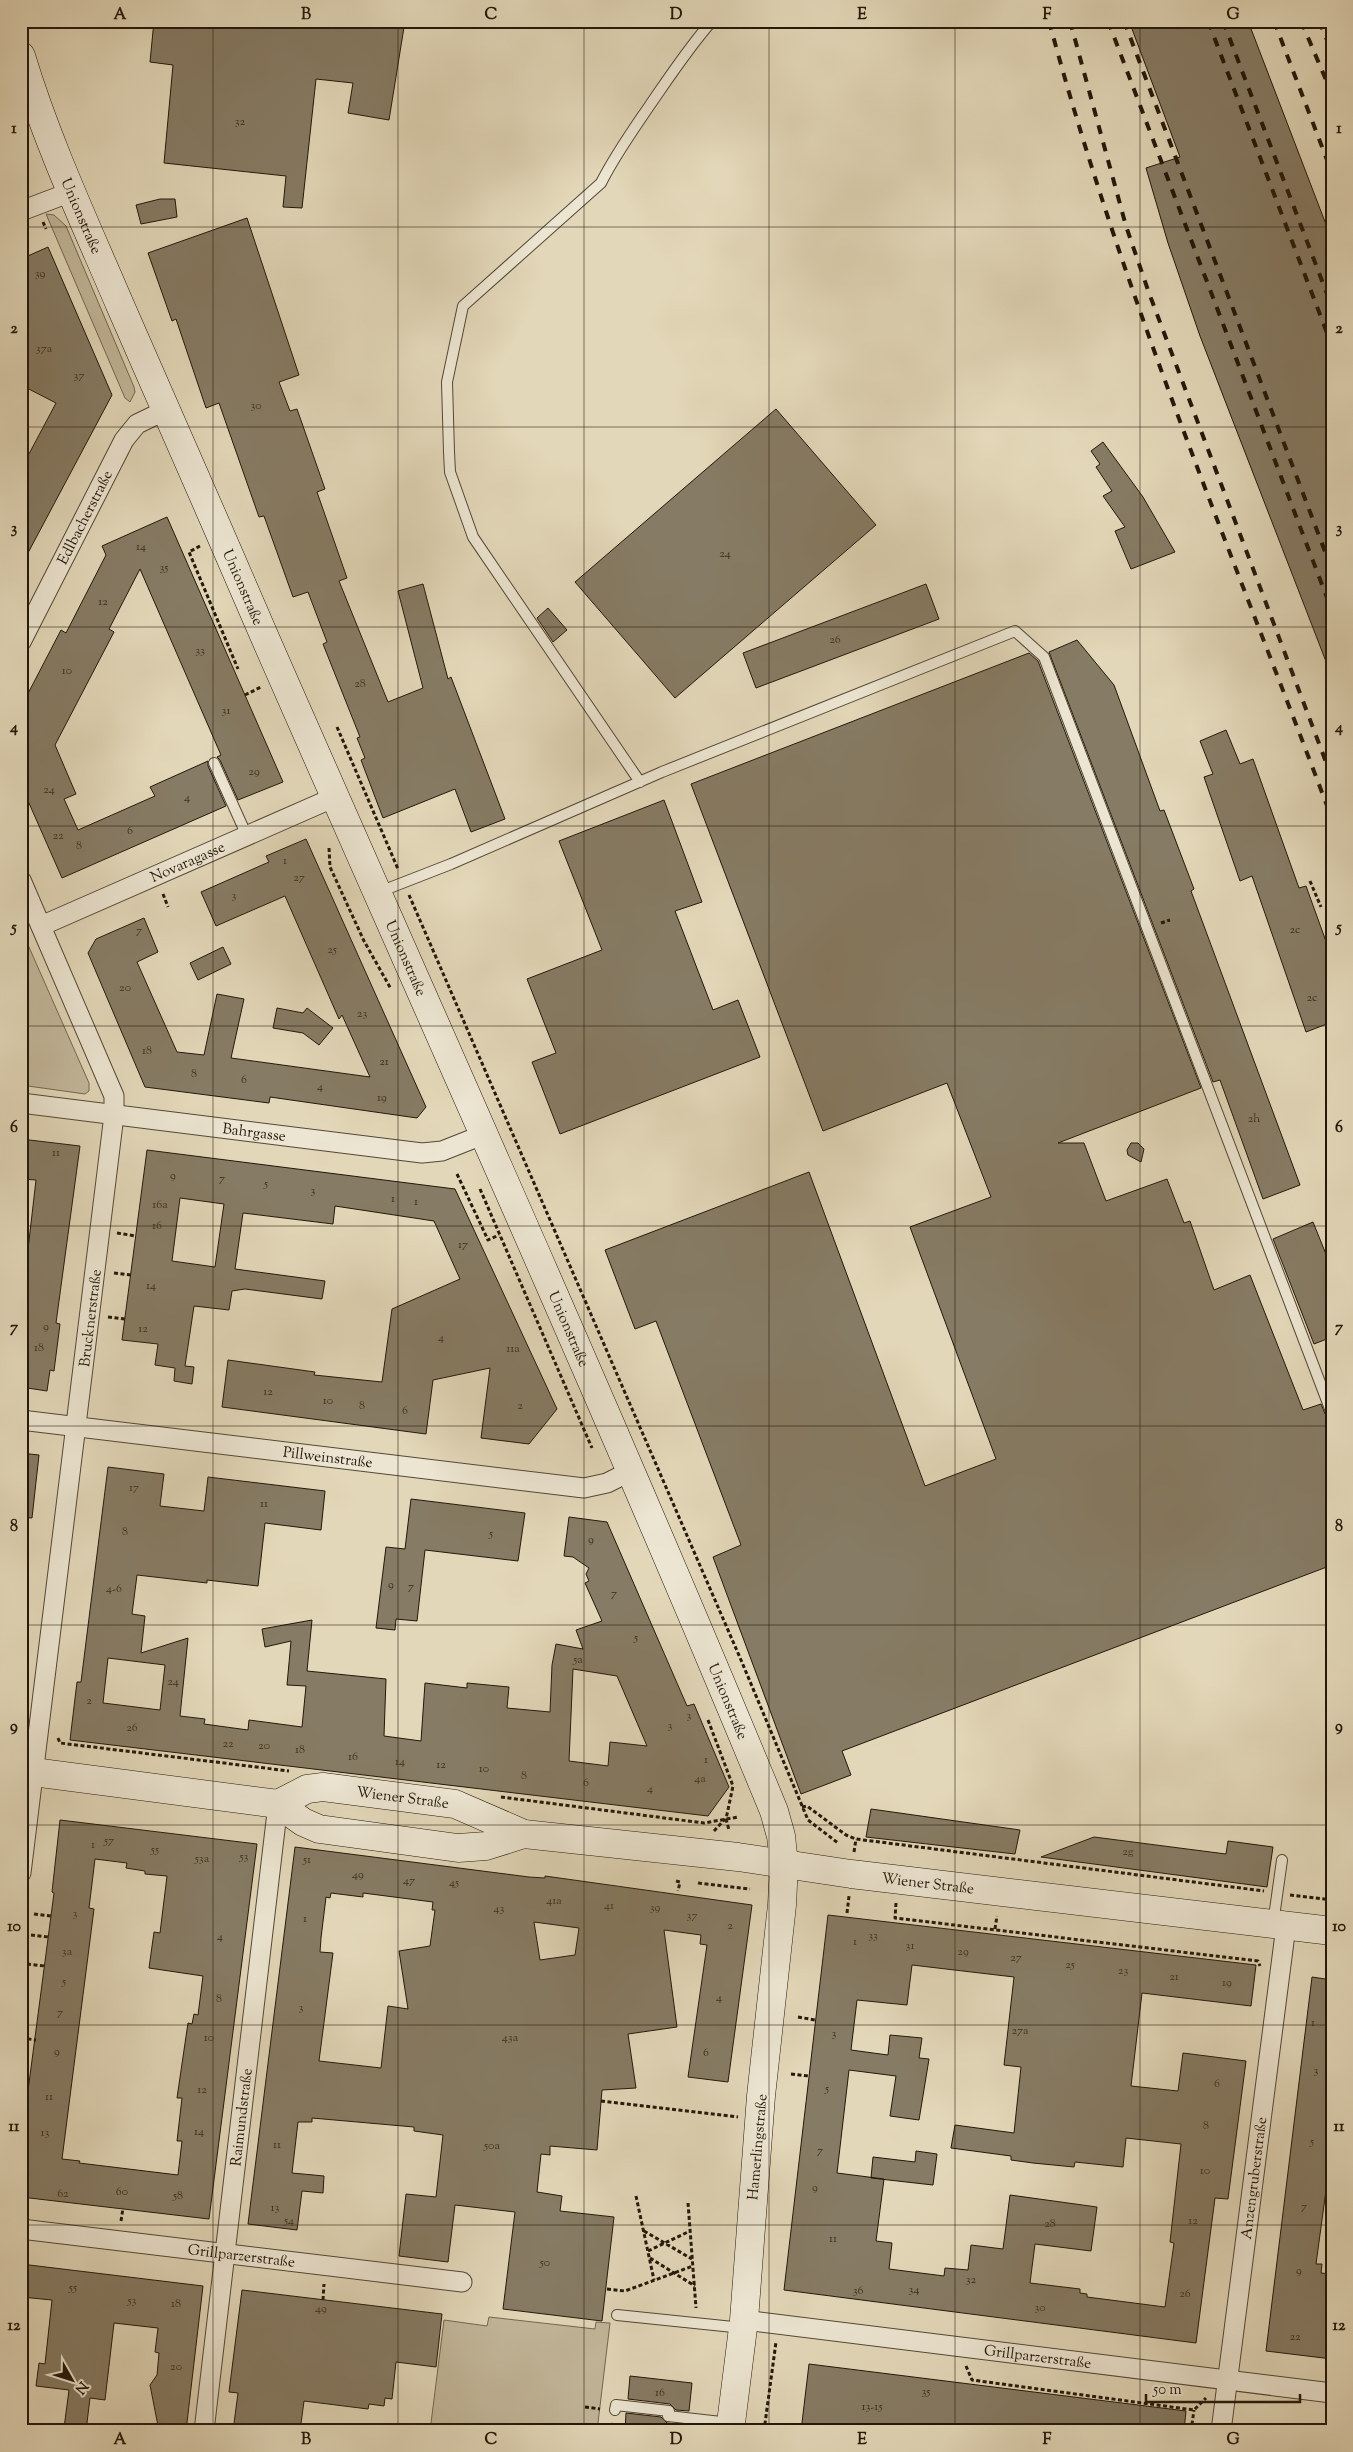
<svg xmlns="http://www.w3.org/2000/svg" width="1353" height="2452" viewBox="0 0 1353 2452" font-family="'Sorts Mill Goudy',serif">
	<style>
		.green { fill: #c2b79a; stroke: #726852 }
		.building { fill: #867b64; stroke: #23180a; fill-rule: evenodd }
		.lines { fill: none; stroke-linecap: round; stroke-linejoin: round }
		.lane-casing { stroke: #534836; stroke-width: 12 }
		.street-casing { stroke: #534836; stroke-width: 21 }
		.secondary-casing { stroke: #23180a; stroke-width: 29 }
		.path { stroke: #23180a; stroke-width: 3; stroke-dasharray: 4 2.5; stroke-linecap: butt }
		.lane { stroke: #ece5d1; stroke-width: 10 }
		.street { stroke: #ece5d1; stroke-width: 19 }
		.secondary { stroke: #ece5d1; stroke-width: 28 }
		.rail { stroke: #23180a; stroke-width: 4; stroke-dasharray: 9 9; stroke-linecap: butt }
		.grid { fill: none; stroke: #23180a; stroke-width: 1; stroke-opacity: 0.55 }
		.labels { text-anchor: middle; stroke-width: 4; stroke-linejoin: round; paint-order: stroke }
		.number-label { font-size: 12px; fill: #3c3120 }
		.street-label { font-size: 15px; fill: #23180a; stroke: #ece5d1 }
		.neatline { fill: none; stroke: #23180a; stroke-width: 2 }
		.grid-label { font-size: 16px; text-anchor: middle; font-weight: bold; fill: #23180a }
	</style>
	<rect width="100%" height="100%" fill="#e2d7b8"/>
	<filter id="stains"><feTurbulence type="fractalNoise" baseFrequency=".004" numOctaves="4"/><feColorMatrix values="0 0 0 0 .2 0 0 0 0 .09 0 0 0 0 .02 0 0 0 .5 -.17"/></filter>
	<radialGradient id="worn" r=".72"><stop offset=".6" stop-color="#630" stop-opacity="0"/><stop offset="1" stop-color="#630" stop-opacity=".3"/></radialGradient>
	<path class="green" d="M46,214l8,1 12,11 68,161 1,5 -5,10 -5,-4z
		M21,929l68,154v8l-4,3 -64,-9z
		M489,2317l106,12 1,-7 14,1 -13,108h-167l14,-111 43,6z"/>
	<path class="building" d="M154,21h251l-16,99 -41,-7 5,-30 -37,-4 -14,129 -19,-1 3,-31 -122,-13 9,-98 -23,-3z
		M1129,21h119l84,219v437l-132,-341 -32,-93 -22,-75 34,-11z
		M160,199h15l2,18 -36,7 -5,-19z
		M247,218l52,157 -20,7 11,29 7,-2 28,80 -8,3 30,86 -8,3 49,121 35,-14 -25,-97 25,-7 25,95 3,-2 54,142 -34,13 -16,-43 -72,29 -22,-58 4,-2 -8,-20 3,-1 -37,-93 4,-2 -19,-50 -15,5 -29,-81 -5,1 -40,-114 -13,5 -30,-89 -4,2 -24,-68z
		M48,247l64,148 -91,171v-97l35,-66 -35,-18v-126z
		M776,409l100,116 -201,173 -100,-116z
		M1103,442l40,55 32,55 -44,17 -16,-38 10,-4 -22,-31 9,-5 -16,-24 4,-3 -9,-13z
		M167,517l116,265 -45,18 -18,-40 -3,-3 4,-2 -81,-186 -31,60 5,3 -59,113 21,49 -12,5 14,31 77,-34 -5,-9 58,-26v5l18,40 -164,72 -41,-93v-78l40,-77 5,3 40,-78 -4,-9z
		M926,584l13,35 -183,69 -13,-35z
		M548,608l19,22 -14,12 -16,-24z
		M1077,640l37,45 46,126 4,-1 30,79 -3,2 109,294 -37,14 -43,-119 -7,2 -164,-430z
		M1029,653l9,8 163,427 -143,55h26l22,58 61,-22 17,44 6,-2 24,69 36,-15 53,135 18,-6 11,26v135l-490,186 9,24 -50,19 -88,-237 28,-12 -85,-224 -21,8 -30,-79 204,-78 116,314 71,-27 -86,-232 81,-30 -44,-114 -124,48 -132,-347z
		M1226,730l14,34 13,-5 46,129 7,-2 26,72v64l-26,10 -54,-156 -12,5 -36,-104 9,-3 -13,-33z
		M664,800l38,102 -27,9 38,99 25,-10 22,57 -200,77 -28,-72 24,-9 -29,-74 75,-29 -43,-109z
		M306,839l120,268 -9,11 -147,-21 -1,6 -124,-16 -57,-134 8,-14 48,-21 14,34 -21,10 40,90 27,3 13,-61 27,5 -13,59 139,19 -28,-62 -3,4 -54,-123 -69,30 -15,-34 68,-30 -3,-6z
		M223,947l8,17 -33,16 -8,-17z
		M277,1008l26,5 4,-5 26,20 -14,17 -16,-12 -30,-5z
		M21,1139l59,7 -24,177 4,1 -6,47 -4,-1 -3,21 -26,-4v-77l15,-130 -15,-1z
		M1131,1143h7l6,6 -3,13 -13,-7 -1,-5z
		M147,1150l308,39 102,220 -28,35 -48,-6 9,-70 -57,12 -7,54 -204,-27 6,-47 87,12 -1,3 68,7 10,-73 68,-30 -26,-58 -99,-15 -2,18 -90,-11 -8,56 90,12 -3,18 -77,-10 -13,2 -3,19 -35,-4 -9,60 9,1 -2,17 -18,-3 1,-13 -20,-3 3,-21 -36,-4zM180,1198l44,6 -9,63 -43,-6z
		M1313,1222l19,47v68l-18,7 -41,-105z
		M21,1453l18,2 -7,63 -11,-1z
		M108,1467l56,7 -4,32 44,5 4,-34 117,14 -4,39 -56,-7 -7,63 -51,-6v3l-70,-8 -5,39 13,2 -4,37 47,-15 -8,78 25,3 -1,5 44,6 1,-10 53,7 4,-41 -19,-1 4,-44 -26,6 -3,-18 50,-9 -5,51 79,8 -2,57 37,5 4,-58 42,5v-5l42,4 -2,21 43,4 2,-47 4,-21 27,5 -7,-19 26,-9 -17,-38 4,-2 -3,-7 3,-6 -16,-11 -9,-1 5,-39 38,5 80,184 7,-2 35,83 -21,29 -638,-76 7,-58h4zM108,1658l57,7 -5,45 -57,-7zM573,1669l44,7 30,70 -37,-4 -2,24 -39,-5z
		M411,1499l114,14 -7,48 -93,-11 -8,71 -21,-2 -1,11 -19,-2 10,-81 19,2z
		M871,1809l149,21 -5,24 -149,-17z
		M60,1820l197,24 -48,375 -188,-22v-53l33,-251 -2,-1zM95,1859l32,4 -1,5 19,3v3l22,2 -7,57 -6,-1 -5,36 54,8 -5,39 -4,-1 -2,10 -4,-1 -11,75h5l-5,43h5l-4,34 -99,-12 1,-2 -18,-2 32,-250 -5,-1z
		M1094,1837l132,17 2,-13 45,6 -6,40 -226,-30z
		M295,1847l234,30 16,1v-2l207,29 -24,177 -40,-5 19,-132 -7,-1 1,-9 -37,-5 13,97 -49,7 8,54 -34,2 -5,60 -47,-4v9l-9,-1 -4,38 25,4 -2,15 54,6 -12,104 -99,-12 12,-97 -60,-7 -7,57 -49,-6 7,-62 30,3 7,-62 -29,-4v-4l-102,-9v4h-14l-6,51 32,3 -1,17 -21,-2 -5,39 -49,-6zM331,1893l32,4v-4l70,9 -1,8h3l-5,36 -31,5 9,58 -20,-3 -7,62 -62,-7 14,-108 -13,-1 1,-14 5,-41 4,1zM534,1922l45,6 -4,27 -35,5z
		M828,1915l428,50 -5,41 -109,-13 -11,93 47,5 5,-38 63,8 -18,138 -13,-1 -19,145 -412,-53zM912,1965l102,12 -10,88 17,2 -7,66 -59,-8 -4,23 60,8v4l22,3 41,4 1,-5 48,5 3,-29 55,6 -11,98 4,1 -9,64 -78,-10v-3l-7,-1v-4l-50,-6 5,-39 56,7 6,-44 -87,-12 -7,54 -32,-4 -3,25 -23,-2 -1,8 -55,-7 3,-26 -16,-2 8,-62 -47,-6 12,-103 47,6 -6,40 29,4 10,-61 -10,-1 3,-20 -32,-3 -2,20 -37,-5 6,-50 50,5z
		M1312,1977l20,3v166l-16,118h6l-1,9 11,1v85l-66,-8z
		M916,2151l21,3 -4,31 -62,-7 2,-21 42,5z
		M21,2264l182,22 -17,145h-27l-9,-46 7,-10 2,-22 -4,-1 3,-24 -44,-5 -9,77 -15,-2 -4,33 -22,-3 5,-38 -33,-4 3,-23 6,1 7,-64 -31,-3z
		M242,2290l200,24 -6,53 -40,-5 -4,37 -7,-1 -1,8 -15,-2 -1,5 -64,-8 -4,30h-67l5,-38 -9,-1z
		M809,2364l377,47 -2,20h-383z
		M630,2376l62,7 -3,28 -13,-1 -6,-6 -42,-5z
		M626,2413l35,4 6,6 20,2v6h-62z"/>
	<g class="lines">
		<g class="lane-casing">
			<path id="lane" d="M214,763l33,73
				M640,782l-167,-245 -23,-65 -1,-20 -2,-70 16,-76 138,-123c14,-28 32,-53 49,-78 20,-29 39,-58 62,-84
				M379,892l72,-28 211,-92 353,-141 29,26 288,757
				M1273,1924l9,-64
				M617,2315l126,13
				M615,2410l1,-5 53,6 -1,5 62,7"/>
		</g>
		<g class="street-casing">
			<g id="street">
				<path d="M21,211l50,-19"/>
				<path id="s1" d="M21,642l103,-202 13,-16 29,-14"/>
				<path d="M21,880l93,216v19l-93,758"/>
				<path id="s2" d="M41,926l294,-129"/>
				<path id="s3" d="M21,1103l401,50 20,-2 43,-17"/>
				<path id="s4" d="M21,1420l563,68 23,-5 24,-12"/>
				<path id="s5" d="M21,2229l441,53"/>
				<path id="s6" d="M744,2320l588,73"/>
				<path id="s7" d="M204,2431l74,-627"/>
				<path id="s8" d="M1221,2431l65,-505"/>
			</g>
		</g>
		<g class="secondary-casing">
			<g id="secondary">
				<path id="s9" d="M21,56c26,86 64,167 99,249 49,112 98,223 146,335 171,390 346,778 508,1171l7,25 3,28 -2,41 -21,191 -17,224 -14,111"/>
				<path d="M21,1763l12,9 245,32 25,18 16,7 139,19 28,-2 38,-12"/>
				<path id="s10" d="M278,1804l29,-15 16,-2 132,17 69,30 214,23 113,17 481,57"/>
			</g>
		</g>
		<path class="path" d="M21,170l7,18
			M43,222l3,7
			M200,546l-11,6 49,117
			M245,695l16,-8
			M337,727l61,142
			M329,848l1,19 34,74 27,48
			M1310,881l11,26
			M163,894l5,13
			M409,895l332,765 67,160 30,23
			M1161,923l9,-3
			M457,1174l31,66 11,-5
			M480,1189l112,259
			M117,1233l19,3
			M114,1273l17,2
			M108,1317l17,2
			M708,1720l25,66 -7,33 3,11
			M58,1738l2,5 229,28
			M501,1797l203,26 34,-6
			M802,1807l5,-1 39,29 10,4 408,52
			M714,1831l11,-12
			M854,1852l2,-13
			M676,1881l4,1 -2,9
			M698,1883l52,6
			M1290,1895l42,5
			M896,1903l-1,15 363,43 2,5
			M847,1913l2,-17
			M34,1914l17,2
			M995,1929l2,-13
			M31,1935l18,2
			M27,1964l18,2
			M798,2017l17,3
			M21,2038l15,2
			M791,2074l18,2
			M21,2090l8,1
			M601,2101l137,16
			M21,2127l4,1
			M636,2196l18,84
			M688,2203l8,105
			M121,2221l2,-13
			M644,2231l48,28
			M648,2251l42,-20
			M650,2258l45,28
			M24,2265l2,-17
			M607,2289l18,2 68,-25
			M323,2300l1,-16
			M966,2366l6,14 222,30 12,-12
			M585,2407l15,2
			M612,2431l1,-8
			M764,2431l12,-89
			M1191,2431l3,-21"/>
		<use href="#lane" class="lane"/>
		<use href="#street" class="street"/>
		<use href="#secondary" class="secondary"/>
		<path class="rail" d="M1049,21c73,273 184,534 283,798
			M1070,21l56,205 23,67 183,485
			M1108,21l224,590
			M1124,21l208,549
			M1208,21l124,325
			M1223,21l109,286
			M1274,21l58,152
			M1301,21l31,73
			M1319,21l13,31"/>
	</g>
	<path class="grid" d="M213,21v2410M398,21v2410M584,21v2410M769,21v2410M955,21v2410M1140,21v2410M21,227h1311M21,427h1311M21,627h1311M21,826h1311M21,1026h1311M21,1226h1311M21,1426h1311M21,1625h1311M21,1825h1311M21,2025h1311M21,2225h1311"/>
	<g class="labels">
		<g class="number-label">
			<text x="240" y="125">32</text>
			<text x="40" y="277">39</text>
			<text x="44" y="352">37a</text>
			<text x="79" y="379">37</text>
			<text x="256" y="409">30</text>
			<text x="141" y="550">14</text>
			<text x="725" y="557">24</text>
			<text x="164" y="571">35</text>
			<text x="103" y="605">12</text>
			<text x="835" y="643">26</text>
			<text x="200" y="654">33</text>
			<text x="67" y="674">10</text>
			<text x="360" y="687">28</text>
			<text x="226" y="714">31</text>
			<text x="254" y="775">29</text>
			<text x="49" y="793">24</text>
			<text x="187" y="801">4</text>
			<text x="130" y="834">6</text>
			<text x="58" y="839">22</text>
			<text x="79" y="849">8</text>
			<text x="285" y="864">1</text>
			<text x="299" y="881">27</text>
			<text x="234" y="899">3</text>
			<text x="1295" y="933">2c</text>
			<text x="139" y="934">7</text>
			<text x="332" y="953">25</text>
			<text x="125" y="991">20</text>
			<text x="1312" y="1001">2c</text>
			<text x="362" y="1017">23</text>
			<text x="147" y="1054">18</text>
			<text x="384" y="1065">21</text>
			<text x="194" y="1077">8</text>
			<text x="244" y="1083">6</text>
			<text x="320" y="1090">4</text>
			<text x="382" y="1101">19</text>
			<text x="1254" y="1122">2h</text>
			<text x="56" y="1156">11</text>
			<text x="173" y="1179">9</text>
			<text x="222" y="1182">7</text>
			<text x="266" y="1187">5</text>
			<text x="313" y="1194">3</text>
			<text x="393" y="1202">1</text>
			<text x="416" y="1205">1</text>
			<text x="160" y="1208">16a</text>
			<text x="157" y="1229">16</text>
			<text x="463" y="1248">17</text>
			<text x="151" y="1289">14</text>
			<text x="46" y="1330">9</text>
			<text x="143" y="1332">12</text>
			<text x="441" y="1341">4</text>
			<text x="39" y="1351">18</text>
			<text x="513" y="1352">11a</text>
			<text x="268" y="1395">12</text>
			<text x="328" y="1404">10</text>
			<text x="362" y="1409">8</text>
			<text x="520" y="1409">2</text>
			<text x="405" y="1414">6</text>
			<text x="134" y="1491">17</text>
			<text x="264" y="1507">11</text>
			<text x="125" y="1535">8</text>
			<text x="491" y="1537">5</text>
			<text x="591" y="1543">9</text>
			<text x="391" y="1588">9</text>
			<text x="411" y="1590">7</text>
			<text x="114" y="1592">4-6</text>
			<text x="614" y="1597">7</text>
			<text x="636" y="1641">5</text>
			<text x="578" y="1663">5a</text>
			<text x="173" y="1685">24</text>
			<text x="89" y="1704">2</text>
			<text x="689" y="1719">3</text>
			<text x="670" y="1729">3</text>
			<text x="132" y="1731">26</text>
			<text x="228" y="1747">22</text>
			<text x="264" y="1749">20</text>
			<text x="300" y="1753">18</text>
			<text x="353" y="1760">16</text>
			<text x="706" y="1763">1</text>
			<text x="400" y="1765">14</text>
			<text x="441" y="1768">12</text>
			<text x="484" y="1772">10</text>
			<text x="524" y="1779">8</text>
			<text x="700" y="1782">4a</text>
			<text x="586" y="1786">6</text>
			<text x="650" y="1792">4</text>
			<text x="109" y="1844">57</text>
			<text x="93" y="1848">1</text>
			<text x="155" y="1853">55</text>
			<text x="1128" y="1855">2g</text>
			<text x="244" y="1860">53</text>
			<text x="202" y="1862">53a</text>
			<text x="307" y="1863">51</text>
			<text x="358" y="1878">49</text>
			<text x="409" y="1884">47</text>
			<text x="454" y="1886">45</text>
			<text x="554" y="1904">41a</text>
			<text x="609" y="1909">41</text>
			<text x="655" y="1911">39</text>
			<text x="499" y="1912">43</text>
			<text x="75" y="1917">3</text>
			<text x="692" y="1919">37</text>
			<text x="305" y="1922">1</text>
			<text x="730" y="1929">2</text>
			<text x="873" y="1939">33</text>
			<text x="220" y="1940">4</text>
			<text x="855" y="1945">1</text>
			<text x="910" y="1949">31</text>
			<text x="67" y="1955">3a</text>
			<text x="963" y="1955">29</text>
			<text x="1016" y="1961">27</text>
			<text x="1070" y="1968">25</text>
			<text x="1123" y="1974">23</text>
			<text x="1174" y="1980">21</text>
			<text x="64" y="1985">5</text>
			<text x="1227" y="1986">19</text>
			<text x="719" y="2001">4</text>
			<text x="219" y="2002">8</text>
			<text x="301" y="2011">3</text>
			<text x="60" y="2016">7</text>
			<text x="1313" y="2026">1</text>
			<text x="1020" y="2034">27a</text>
			<text x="834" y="2037">3</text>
			<text x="209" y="2041">10</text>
			<text x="510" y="2041">43a</text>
			<text x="57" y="2055">9</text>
			<text x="706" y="2056">6</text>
			<text x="1316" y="2074">3</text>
			<text x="1217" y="2087">6</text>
			<text x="827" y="2092">5</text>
			<text x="202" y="2093">12</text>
			<text x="49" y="2100">11</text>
			<text x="1206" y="2129">8</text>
			<text x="199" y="2135">14</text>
			<text x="45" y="2136">13</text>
			<text x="1312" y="2145">5</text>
			<text x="277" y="2148">11</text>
			<text x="492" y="2149">50a</text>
			<text x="820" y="2154">7</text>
			<text x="1205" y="2174">10</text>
			<text x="815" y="2191">9</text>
			<text x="122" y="2195">60</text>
			<text x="63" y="2197">62</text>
			<text x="178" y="2199">58</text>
			<text x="1304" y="2210">7</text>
			<text x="275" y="2211">13</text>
			<text x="289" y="2224">54</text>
			<text x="1193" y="2224">12</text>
			<text x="1050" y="2227">28</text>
			<text x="833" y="2242">11</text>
			<text x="545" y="2266">50</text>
			<text x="1299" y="2274">9</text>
			<text x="971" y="2283">32</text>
			<text x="73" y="2291">55</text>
			<text x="914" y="2293">34</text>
			<text x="858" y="2294">36</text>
			<text x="1185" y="2297">26</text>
			<text x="132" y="2304">53</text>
			<text x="176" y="2307">18</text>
			<text x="1040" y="2311">30</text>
			<text x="321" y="2312">49</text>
			<text x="1295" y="2340">22</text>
			<text x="176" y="2370">20</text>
			<text x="926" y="2395">35</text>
			<text x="660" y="2396">16</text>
			<text x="872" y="2410">13-15</text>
		</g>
		<g class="street-label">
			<text dy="5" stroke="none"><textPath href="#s9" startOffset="171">Unionstraße</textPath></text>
			<text dy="5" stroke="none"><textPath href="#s1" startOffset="140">Edlbacherstraße</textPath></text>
			<text dy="5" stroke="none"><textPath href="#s9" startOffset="576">Unionstraße</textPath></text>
			<text dy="5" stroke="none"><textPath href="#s2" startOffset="160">Novaragasse</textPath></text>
			<text dy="5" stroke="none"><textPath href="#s9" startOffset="981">Unionstraße</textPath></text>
			<text dy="5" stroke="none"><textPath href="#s3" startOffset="235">Bahrgasse</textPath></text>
			<text transform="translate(90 1318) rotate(-83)" y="5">Brucknerstraße</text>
			<text dy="5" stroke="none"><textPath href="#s9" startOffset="1386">Unionstraße</textPath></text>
			<text dy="5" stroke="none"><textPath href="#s4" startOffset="309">Pillweinstraße</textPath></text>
			<text dy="5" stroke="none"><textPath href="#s9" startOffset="1791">Unionstraße</textPath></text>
			<text dy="5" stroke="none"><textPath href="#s10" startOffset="129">Wiener Straße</textPath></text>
			<text dy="5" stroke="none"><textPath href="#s10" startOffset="664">Wiener Straße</textPath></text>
			<text dy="5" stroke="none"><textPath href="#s7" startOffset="316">Raimundstraße</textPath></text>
			<text transform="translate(757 2147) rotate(-85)" y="5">Hamerlingstraße</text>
			<text dy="5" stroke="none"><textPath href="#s8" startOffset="255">Anzengruberstraße</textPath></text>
			<text dy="5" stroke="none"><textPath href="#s5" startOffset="222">Grillparzerstraße</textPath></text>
			<text dy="5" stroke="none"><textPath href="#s6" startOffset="296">Grillparzerstraße</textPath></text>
		</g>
	</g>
	<rect width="1353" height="2452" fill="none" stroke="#e2d7b8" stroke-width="55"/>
	<g transform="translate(72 2380) rotate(129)" stroke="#ece5d1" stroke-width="4" paint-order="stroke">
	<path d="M0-4L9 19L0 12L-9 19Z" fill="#23180a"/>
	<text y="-8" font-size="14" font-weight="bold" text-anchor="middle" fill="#23180a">N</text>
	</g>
	<path d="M1146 2394v8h154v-8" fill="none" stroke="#23180a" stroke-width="2.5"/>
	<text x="1153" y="2394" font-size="15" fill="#23180a" stroke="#ece5d1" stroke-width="4" paint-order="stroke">50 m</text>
	<rect x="28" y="28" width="1298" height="2396" class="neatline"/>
	<g class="grid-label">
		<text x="120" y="19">A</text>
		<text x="306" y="19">B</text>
		<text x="491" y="19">C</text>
		<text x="676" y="19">D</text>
		<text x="862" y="19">E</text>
		<text x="1047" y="19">F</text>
		<text x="1233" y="19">G</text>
		<text x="14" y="133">1</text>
		<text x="1339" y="133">1</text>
		<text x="14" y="333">2</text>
		<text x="1339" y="333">2</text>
		<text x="14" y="533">3</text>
		<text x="1339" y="533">3</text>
		<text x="14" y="732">4</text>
		<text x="1339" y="732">4</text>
		<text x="14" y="932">5</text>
		<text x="1339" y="932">5</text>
		<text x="14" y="1132">6</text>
		<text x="1339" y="1132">6</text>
		<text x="14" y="1332">7</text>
		<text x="1339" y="1332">7</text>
		<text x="14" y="1531">8</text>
		<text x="1339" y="1531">8</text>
		<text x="14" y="1731">9</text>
		<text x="1339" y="1731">9</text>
		<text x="14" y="1931">10</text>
		<text x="1339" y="1931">10</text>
		<text x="14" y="2131">11</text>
		<text x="1339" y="2131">11</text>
		<text x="14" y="2330">12</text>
		<text x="1339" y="2330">12</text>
		<text x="120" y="2444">A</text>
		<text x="306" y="2444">B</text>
		<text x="491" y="2444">C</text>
		<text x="676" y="2444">D</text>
		<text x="862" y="2444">E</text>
		<text x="1047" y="2444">F</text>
		<text x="1233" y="2444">G</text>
	</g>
	<rect width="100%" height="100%" filter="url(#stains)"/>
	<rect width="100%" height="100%" fill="url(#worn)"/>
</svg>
